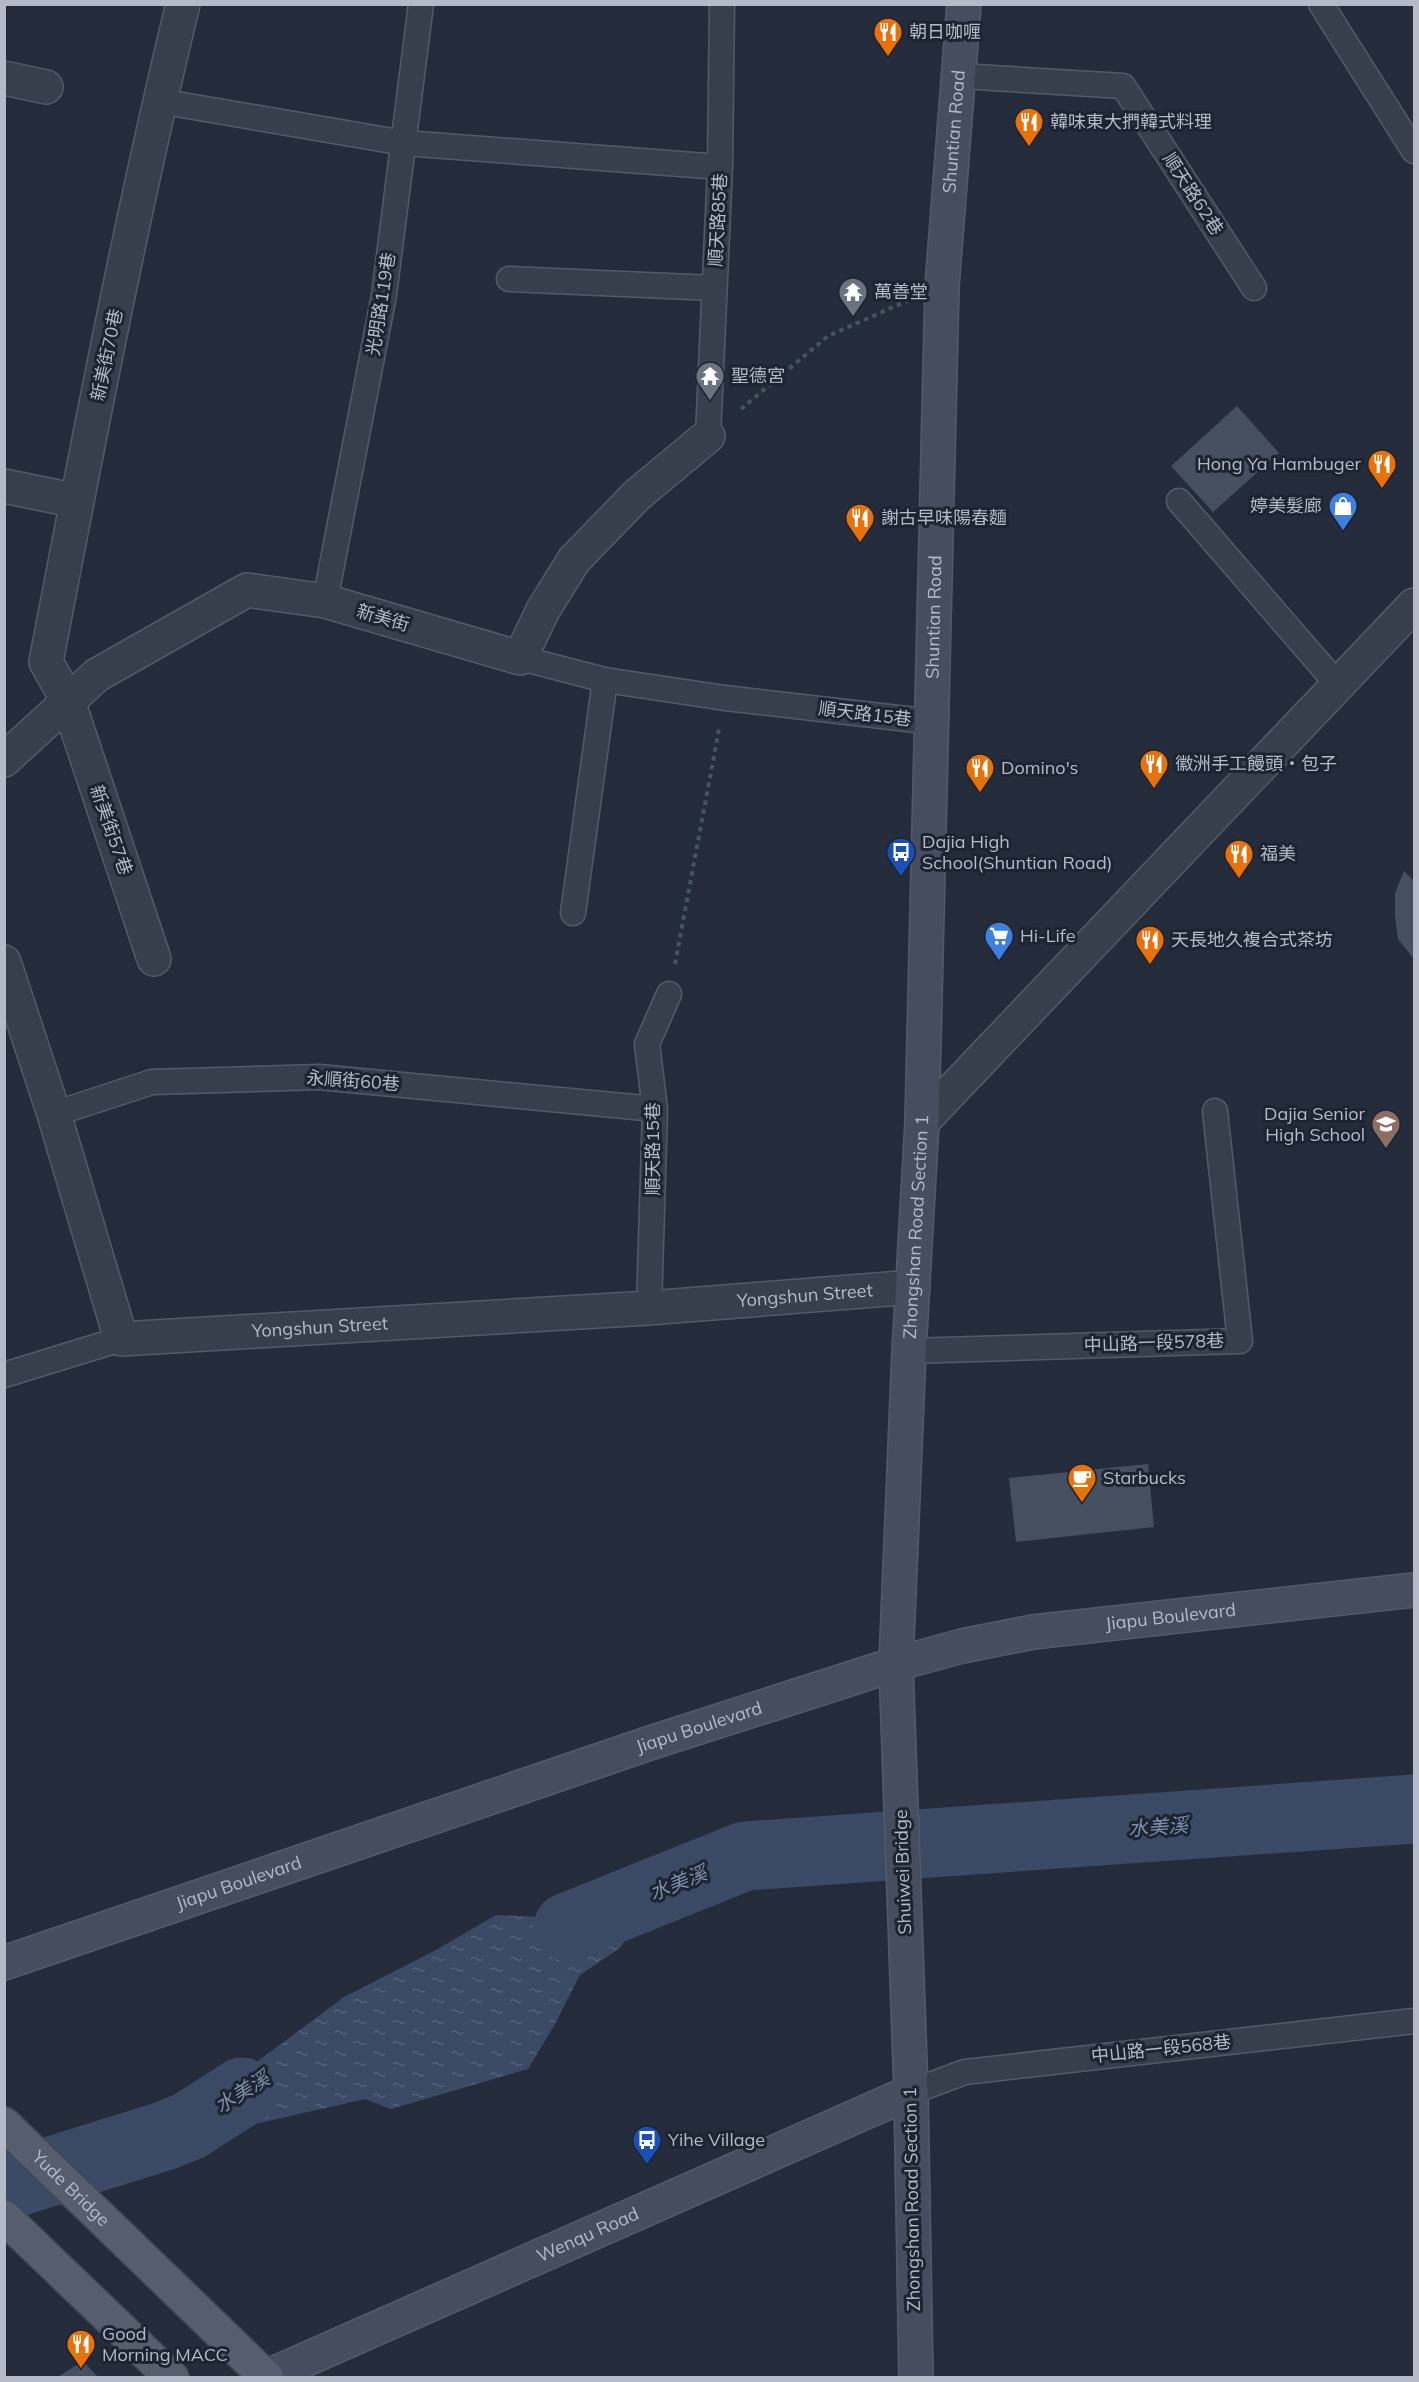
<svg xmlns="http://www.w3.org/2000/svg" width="1419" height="2382" viewBox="0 0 1419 2382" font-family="Mulish,'Noto Sans TC',sans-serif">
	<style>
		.water { fill: url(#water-ripples) }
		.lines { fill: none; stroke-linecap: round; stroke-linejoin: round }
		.river { stroke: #3a4964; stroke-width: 69 }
		.building { fill: #454f60 }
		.lane-casing { stroke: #535a67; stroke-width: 27 }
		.street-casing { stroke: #535a67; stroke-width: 36 }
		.secondary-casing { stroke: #535a67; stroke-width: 36 }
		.primary-casing { stroke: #414855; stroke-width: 36 }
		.path { stroke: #44555a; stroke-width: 4; stroke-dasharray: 4.5 4.5; stroke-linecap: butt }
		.lane { stroke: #383f4c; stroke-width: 24 }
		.street { stroke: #383f4c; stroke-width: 33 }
		.secondary { stroke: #464d5f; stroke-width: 33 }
		.primary { stroke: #565d6c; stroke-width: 33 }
		.labels { text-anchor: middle; stroke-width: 6; stroke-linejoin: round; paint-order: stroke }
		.poi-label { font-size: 18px; fill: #b4bac7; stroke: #1d2431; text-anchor: start }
		.street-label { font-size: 18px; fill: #b4bac7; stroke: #1d2431 }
		.water-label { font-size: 20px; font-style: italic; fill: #7c8eae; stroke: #1d2431 }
	</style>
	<defs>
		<pattern id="water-ripples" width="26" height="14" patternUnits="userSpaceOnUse" patternTransform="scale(1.5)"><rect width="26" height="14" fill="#3a4964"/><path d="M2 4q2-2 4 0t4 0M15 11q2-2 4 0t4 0" fill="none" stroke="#546179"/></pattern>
	</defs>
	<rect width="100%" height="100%" fill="#242c3c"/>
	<path class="water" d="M656,1892l-36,56 -40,27 -25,49 -27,45 -137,40 -26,-10 -128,29 -54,16 -26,-6 -5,2 192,-143 92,-47 60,-35 41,2z"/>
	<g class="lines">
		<path class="river" d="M568,1927l177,-71 669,-47
			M4,2186l160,-50 25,-10 53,-34"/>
	</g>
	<path class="building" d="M1237,406l42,47 -66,59 -42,-46z
		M1404,871l10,10v78l-16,-20 -3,-23v-23z
		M1148,1464l6,63 -138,15 -7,-64z
		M83,2361l16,17h-43z"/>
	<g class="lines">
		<g class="lane-casing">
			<path id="lane" d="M1321,4l93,147
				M960,76l163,10 131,202
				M159,101l245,42 316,24
				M509,279l205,9
				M708,436l12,-269 2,-163
				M1179,501l159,184
				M325,601l59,-306 37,-291
				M520,658l85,22 120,18 208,24
				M573,913l32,-233
				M54,1114l98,-32 167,-5 336,32
				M649,1308l6,-199 -8,-65 22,-50
				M909,1351l331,-10 -25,-230
				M4,1375l117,-36
				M911,2092l54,-20 449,-51"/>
		</g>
		<g class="street-casing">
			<g id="street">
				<path d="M4,78l42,9"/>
				<path d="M4,486l73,15"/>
				<path d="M4,760l93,-85 150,-85 78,11 195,57 23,-48 31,-50 63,-65 71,-59"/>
				<path d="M154,959l-86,-258 -22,-39c42,-219 84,-440 137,-658"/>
				<path id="s1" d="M4,962l50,152 67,225 528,-31 264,-21"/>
				<path d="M922,1122l492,-517"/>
			</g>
		</g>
		<g class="secondary-casing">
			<g id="secondary">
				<path id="s2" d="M4,1963l649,-221 243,-78 66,-18 71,-14 381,-42"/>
				<path id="s3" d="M264,2378l647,-286"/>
				<path id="s4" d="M916,2378l-5,-286 -15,-428 13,-313 13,-229 20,-836 22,-282"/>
			</g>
		</g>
		<g class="primary-casing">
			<g id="primary">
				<path id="s5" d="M4,2124l263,254"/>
				<path d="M4,2217l168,161"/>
			</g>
		</g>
		<path class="path" d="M741,409l87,-73 79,-35
			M675,964l44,-235"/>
		<use href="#lane" class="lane"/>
		<use href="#street" class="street"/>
		<use href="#secondary" class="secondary"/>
		<use href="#primary" class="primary"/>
	</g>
	<defs>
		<g id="restaurant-pin" transform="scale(1.5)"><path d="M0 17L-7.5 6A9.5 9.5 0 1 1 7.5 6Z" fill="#e8710a" stroke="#1d2431"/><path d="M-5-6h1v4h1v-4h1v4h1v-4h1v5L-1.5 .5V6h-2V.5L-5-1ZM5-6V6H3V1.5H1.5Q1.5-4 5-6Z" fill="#fff"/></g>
		<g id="temple-pin" transform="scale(1.5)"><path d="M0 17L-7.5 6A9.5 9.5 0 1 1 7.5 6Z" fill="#6b7280" stroke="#1d2431"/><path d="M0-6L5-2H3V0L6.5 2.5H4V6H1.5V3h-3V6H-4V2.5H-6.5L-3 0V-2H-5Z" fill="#fff"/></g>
		<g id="shop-pin" transform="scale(1.5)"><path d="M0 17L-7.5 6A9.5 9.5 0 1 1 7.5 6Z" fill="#3f7fe0" stroke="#1d2431"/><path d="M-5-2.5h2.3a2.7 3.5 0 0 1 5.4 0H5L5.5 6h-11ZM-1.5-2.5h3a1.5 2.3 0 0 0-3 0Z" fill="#fff"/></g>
		<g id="bus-pin" transform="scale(1.5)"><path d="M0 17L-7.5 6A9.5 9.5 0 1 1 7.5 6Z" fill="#1a4fb4" stroke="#1d2431"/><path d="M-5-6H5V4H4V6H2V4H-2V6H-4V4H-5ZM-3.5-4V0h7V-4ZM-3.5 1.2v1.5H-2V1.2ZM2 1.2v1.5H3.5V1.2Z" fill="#fff"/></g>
		<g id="supermarket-pin" transform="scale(1.5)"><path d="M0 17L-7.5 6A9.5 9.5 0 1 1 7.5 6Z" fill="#3f7fe0" stroke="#1d2431"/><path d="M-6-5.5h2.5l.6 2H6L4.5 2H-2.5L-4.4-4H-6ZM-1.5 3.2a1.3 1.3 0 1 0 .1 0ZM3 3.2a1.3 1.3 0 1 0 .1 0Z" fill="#fff"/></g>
		<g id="school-pin" transform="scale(1.5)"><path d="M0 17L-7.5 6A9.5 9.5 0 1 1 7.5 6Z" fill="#8d6e63" stroke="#1d2431"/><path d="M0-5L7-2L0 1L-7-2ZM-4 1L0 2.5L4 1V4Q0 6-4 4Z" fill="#fff"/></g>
		<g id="cafe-pin" transform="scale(1.5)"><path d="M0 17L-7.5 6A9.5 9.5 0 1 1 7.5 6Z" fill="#e8710a" stroke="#1d2431"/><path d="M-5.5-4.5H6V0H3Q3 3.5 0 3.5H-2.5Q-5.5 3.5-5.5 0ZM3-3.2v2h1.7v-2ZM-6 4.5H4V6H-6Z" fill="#fff"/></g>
	</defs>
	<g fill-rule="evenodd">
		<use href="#restaurant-pin" x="888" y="32"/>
		<use href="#restaurant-pin" x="1029" y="122"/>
		<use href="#temple-pin" x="853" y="292"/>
		<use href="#temple-pin" x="710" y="376"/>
		<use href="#restaurant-pin" x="1382" y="464"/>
		<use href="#shop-pin" x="1343" y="506"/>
		<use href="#restaurant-pin" x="860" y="518"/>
		<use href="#restaurant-pin" x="1154" y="764"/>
		<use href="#restaurant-pin" x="980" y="768"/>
		<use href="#bus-pin" x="901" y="852"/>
		<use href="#restaurant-pin" x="1239" y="854"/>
		<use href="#supermarket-pin" x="999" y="936"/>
		<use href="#restaurant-pin" x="1150" y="940"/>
		<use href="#school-pin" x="1386" y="1124"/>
		<use href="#cafe-pin" x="1082" y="1478"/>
		<use href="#bus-pin" x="647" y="2140"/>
		<use href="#restaurant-pin" x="81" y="2344"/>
	</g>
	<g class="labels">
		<g class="poi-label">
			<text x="909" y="38">朝日咖喱</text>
			<text x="1050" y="128">韓味東大捫韓式料理</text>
			<text x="874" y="298">萬善堂</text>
			<text x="731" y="382">聖德宮</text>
			<text x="1361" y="470" text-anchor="end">Hong Ya Hambuger</text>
			<text x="1322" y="512" text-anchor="end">婷美髮廊</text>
			<text x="881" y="524">謝古早味陽春麵</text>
			<text x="1175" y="770">徽洲手工饅頭‧包子</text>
			<text x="1001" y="774">Domino's</text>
			<text x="922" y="848">Dajia High<tspan x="922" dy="21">School(Shuntian Road)</tspan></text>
			<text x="1260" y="860">福美</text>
			<text x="1020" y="942">Hi-Life</text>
			<text x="1171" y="946">天長地久複合式茶坊</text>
			<text x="1365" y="1120" text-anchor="end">Dajia Senior<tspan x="1365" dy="21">High School</tspan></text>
			<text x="1103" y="1484">Starbucks</text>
			<text x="668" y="2146">Yihe Village</text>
			<text x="102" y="2340">Good<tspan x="102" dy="21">Morning MACC</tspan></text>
		</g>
		<g class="street-label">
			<text dy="6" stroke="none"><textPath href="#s4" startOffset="2248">Shuntian Road</textPath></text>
			<text transform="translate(1193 194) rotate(57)" y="6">順天路62巷</text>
			<text transform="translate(718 220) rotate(-87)" y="6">順天路85巷</text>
			<text transform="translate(381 304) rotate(-81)" y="6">光明路119巷</text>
			<text transform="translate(107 355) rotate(-78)" y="6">新美街70巷</text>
			<text dy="6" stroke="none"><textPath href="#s4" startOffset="1762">Shuntian Road</textPath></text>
			<text transform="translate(383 618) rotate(16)" y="6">新美街</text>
			<text transform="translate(865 714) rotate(7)" y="6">順天路15巷</text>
			<text transform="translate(111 830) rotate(71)" y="6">新美街57巷</text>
			<text transform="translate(353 1081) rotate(4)" y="6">永順街60巷</text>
			<text transform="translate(653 1149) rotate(-90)" y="6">順天路15巷</text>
			<text dy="6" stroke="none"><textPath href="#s4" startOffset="1152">Zhongshan Road Section 1</textPath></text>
			<text dy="6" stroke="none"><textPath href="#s1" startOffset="1080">Yongshun Street</textPath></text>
			<text dy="6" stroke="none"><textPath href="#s1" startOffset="594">Yongshun Street</textPath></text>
			<text transform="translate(1154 1343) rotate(-2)" y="6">中山路一段578巷</text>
			<text dy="6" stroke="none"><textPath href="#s2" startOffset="1220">Jiapu Boulevard</textPath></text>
			<text dy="6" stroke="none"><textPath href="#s2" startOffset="734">Jiapu Boulevard</textPath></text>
			<text transform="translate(903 1872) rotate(-92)" y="6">Shuiwei Bridge</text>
			<text dy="6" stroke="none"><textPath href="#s2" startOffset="248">Jiapu Boulevard</textPath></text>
			<text transform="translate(1161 2049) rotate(-6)" y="6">中山路一段568巷</text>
			<text dy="6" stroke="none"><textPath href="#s5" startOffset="93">Yude Bridge</textPath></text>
			<text transform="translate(912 2199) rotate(-91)" y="6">Zhongshan Road Section 1</text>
			<text dy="6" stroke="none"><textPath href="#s3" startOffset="354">Wenqu Road</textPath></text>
		</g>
		<g class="water-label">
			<text transform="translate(1158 1827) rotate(-4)" y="7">水美溪</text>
			<text transform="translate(678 1883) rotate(-22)" y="7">水美溪</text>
			<text transform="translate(242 2092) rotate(-32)" y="7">水美溪</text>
		</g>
	</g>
	<rect width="1419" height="2382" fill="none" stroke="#b4bac7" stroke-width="12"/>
</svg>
